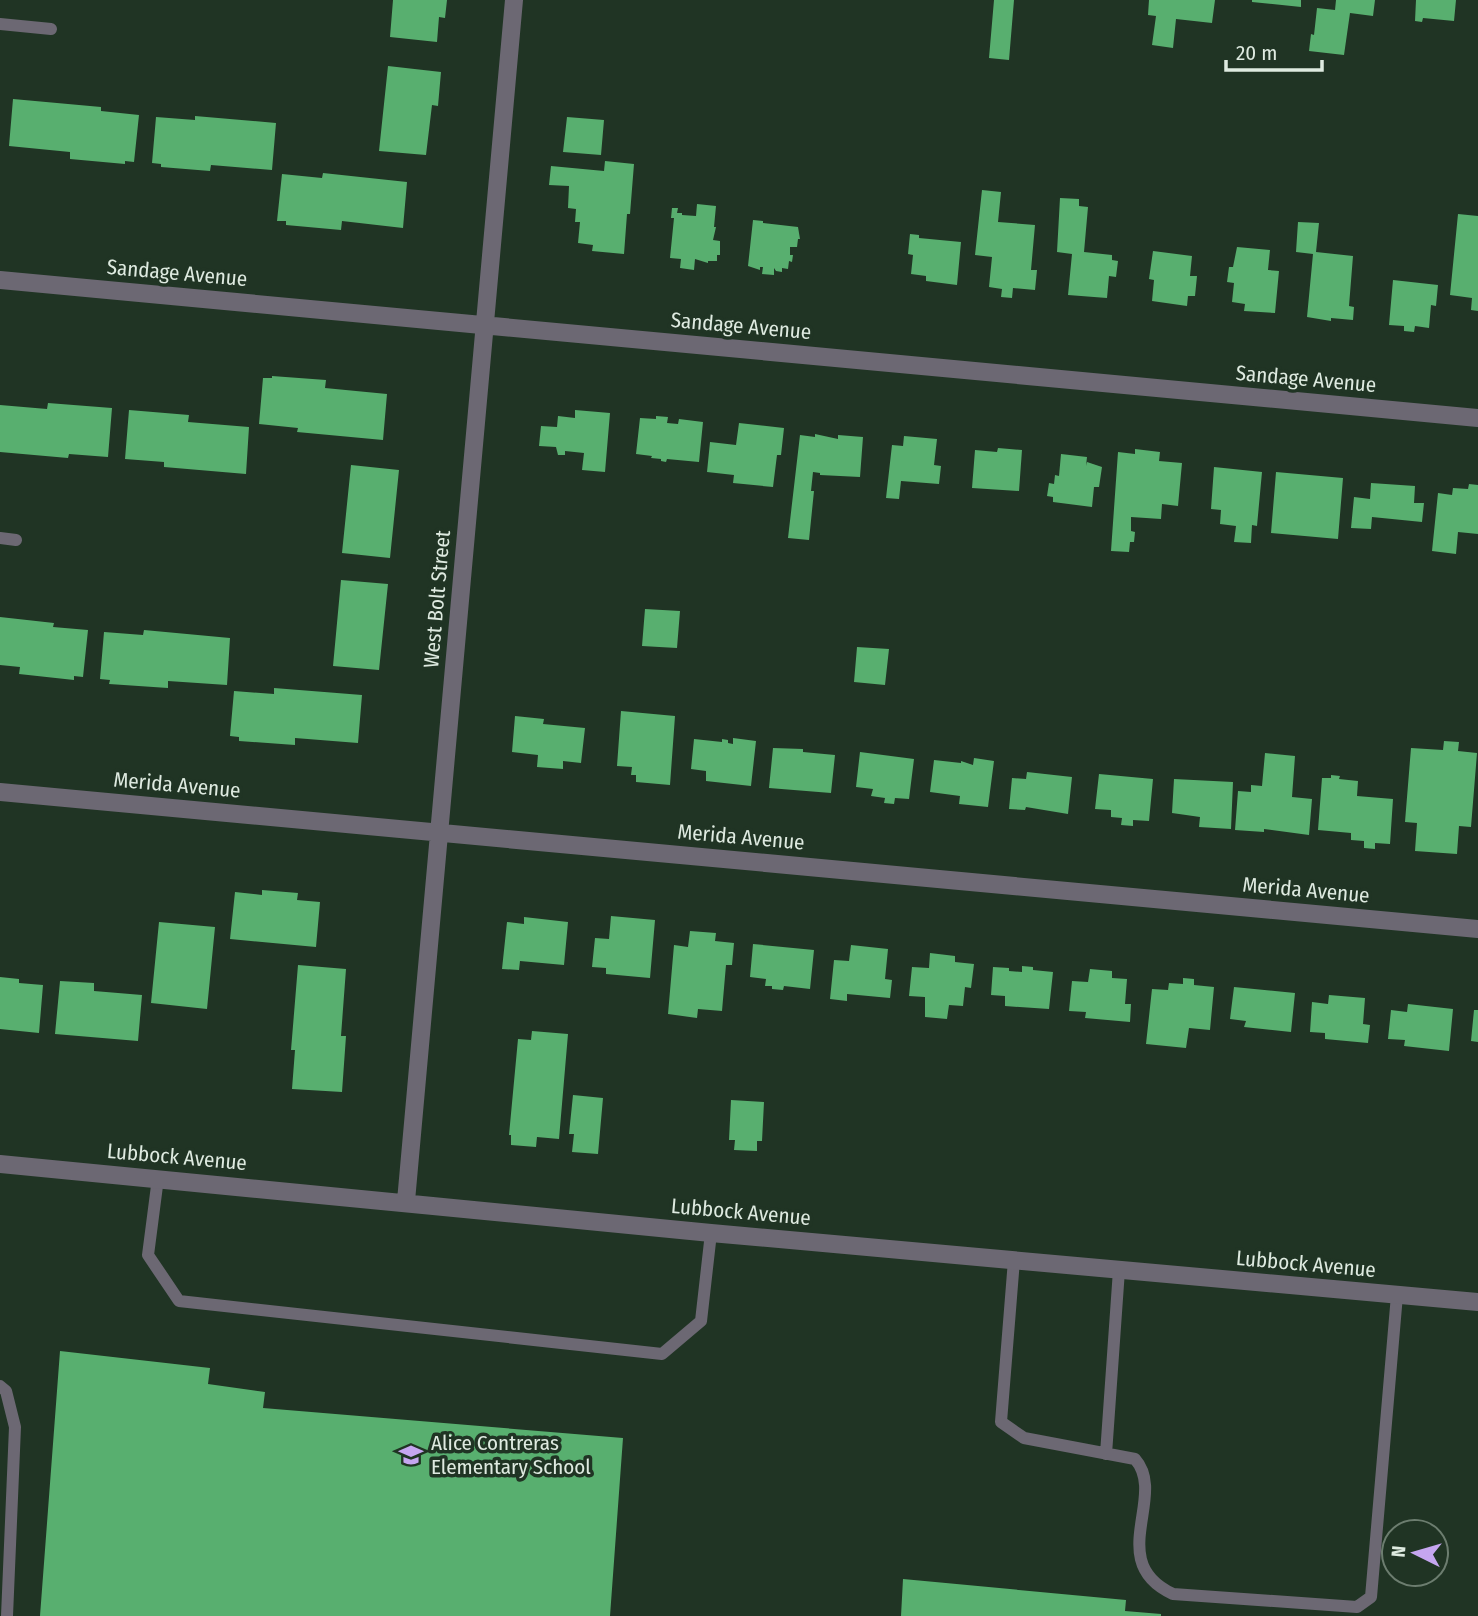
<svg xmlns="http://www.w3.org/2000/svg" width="1478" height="1616" viewBox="0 0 1478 1616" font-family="'Fira Sans Condensed',sans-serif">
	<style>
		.building { fill: #58af6f }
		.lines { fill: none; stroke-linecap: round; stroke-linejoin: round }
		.service { stroke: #6c6873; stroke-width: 12 }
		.minor { stroke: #6c6873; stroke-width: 18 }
		.labels { text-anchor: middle; stroke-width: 7; stroke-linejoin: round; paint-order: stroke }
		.street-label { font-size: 21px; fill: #deeae0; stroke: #203424 }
		.poi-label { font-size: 21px; fill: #deeae0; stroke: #203424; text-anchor: start }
	</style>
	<rect width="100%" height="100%" fill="#203424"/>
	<path class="building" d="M393,0h54l-2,18 -6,-1 -2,25 -47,-5z
		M994,0h20l-5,60 -20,-2z
		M1149,0h66l-3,23 -36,-4 -3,29 -21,-3 4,-29 -8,-1z
		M1252,0h49v7l-49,-5z
		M1336,0h39l-2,16 -23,-3 -6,42 -35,-4 2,-17 3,1 3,-27 18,2z
		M1416,0h40l-2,21 -31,-3 -1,4 -7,-1z
		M388,66l53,6 -3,34 -6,-1 -6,50 -47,-4z
		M13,99l88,8v4l38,4 -5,47 -9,-1v3l-55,-5v-7l-61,-6z
		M195,116l81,7 -4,47 -61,-5 -1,6 -49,-4v-3l-9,-1 4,-46 39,3z
		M567,117l37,3 -3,35 -38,-3z
		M605,161l29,3 -4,50h-3l-3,40 -32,-3 1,-6 -15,-2 2,-21h-5l1,-13 -8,-1 1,-22 -20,-1 2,-19 53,5z
		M323,173l84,9 -4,46 -61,-7 -1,9 -55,-5v-4h-9l5,-47 40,4z
		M982,190l19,2 -3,30 37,3 -4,45h6l-2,20 -22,-2 -1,10 -11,-1 1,-8 -13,-2 3,-30 -17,-2z
		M1060,198l19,1v7l9,1 -4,45 28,3v5l6,1 -2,16 -7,-1 -2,22 -39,-3 4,-41 -15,-2z
		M697,204l19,2 -2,21h2l-3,13 7,1v14h-3v6h-9v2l-13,-4 -1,11 -14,-2 1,-9 -11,-1 4,-40h-3l1,-10h6l-1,5h5v2l14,1z
		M1458,214l20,2v95l-7,-1 1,-12 -22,-3z
		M753,220l10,1v2l35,4 2,12h-2l-1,8h-7v8h3l-1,7 -3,-1 -1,8 -6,-1v4l-6,-1 -2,-3v7l-12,-1 1,-7h-3v3l-12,-4z
		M1298,222l21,1 -3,29 37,4 -4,50 5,1 -1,13 -22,-2v3l-24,-4 6,-63 -17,-2z
		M910,234l9,1v3l42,4 -4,43 -31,-4v-5l-15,-2 2,-19 -5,-1z
		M1237,247l33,3 -2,20 11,1 -4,42 -31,-2 1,-7 -13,-2 2,-19 -7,-1 2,-15h4z
		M1153,251l39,5 -2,20h7l-2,20h-7l-1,10 -35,-5 2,-21 -5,-1z
		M1393,280l45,5 -2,21 -5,-1 -2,23 -14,-2 -1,6 -10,-1v-5l-15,-1z
		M272,376l54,4 -1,8 62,6 -4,46 -86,-8 1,-4 -39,-4 4,-46h9z
		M48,403l64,5 -4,49 -39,-3 -1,4 -68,-6v-47l47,4z
		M129,410l60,5 -1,7 61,5 -3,47 -82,-7v-5l-39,-3z
		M575,410l35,3 -5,59 -23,-2 2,-17 -19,-2v4h-7l-2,-8 -17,-1 2,-20 16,1 1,-11 17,2z
		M656,416l12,1 -1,6 11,1 1,-5 24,3 -4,40 -32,-3 -1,3 -5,-1v-2l-10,-1 1,-2 -16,-2 4,-36 16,1z
		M739,423l45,5 -3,27h-4l-4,32 -40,-4 1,-8 -27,-3 3,-30 26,3z
		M815,434l23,5v-4l25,2 -3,40 -40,-2v-2l-7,-1 -2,19h3l-5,49 -21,-2 12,-103 15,2z
		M904,436l33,3 -3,26 7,1 -2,18 -38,-3 -2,18 -13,-1 6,-53 11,1z
		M998,448l24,2 -3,41 -47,-3 3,-38 22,2z
		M1135,449l25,3 -1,9 23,2 -4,43 -16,-2 -1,15 -30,-2v14l4,1 -1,10h-4l-1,10 -18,-1 7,-99 17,2z
		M1061,454l26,3 -1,9 1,-4 15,5 -3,20h-5l-2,20 -39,-5v-5l-6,-1 2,-13 5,1 1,-9 4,1z
		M351,465l48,5 -9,88 -48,-5z
		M1214,467l48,5 -5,54 -5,-1 -1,18 -17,-1 2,-16 -16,-2 1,-14 -10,-1z
		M1276,472l67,6 -5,61 -67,-6z
		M1371,483l44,3 -1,17h10l-2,19 -50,-5 -1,12 -20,-1 3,-31 16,2z
		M1469,484l9,1v49l-20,-2 -2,22 -24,-3 6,-58 14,2 1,-7 15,1z
		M341,580l47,4 -9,86 -46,-4z
		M645,609l35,2 -3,37 -35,-2z
		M0,617l54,6 -1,4 35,3 -5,47 -9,-1v4l-55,-6 1,-7 -20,-2z
		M144,630l86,8 -3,47 -59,-4v7l-59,-4 1,-4 -10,-1 4,-47 39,3z
		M857,647l32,2 -4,36 -31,-3z
		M274,688l88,7 -4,48 -63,-5v7l-56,-4v-4l-9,-1 4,-45 40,3z
		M621,711l54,5 -5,69 -34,-3v-7h-5l1,-8 -15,-1z
		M515,716l29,3 -1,5 42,4 -4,35 -18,-2v8l-26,-2 1,-12 -26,-3z
		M733,738l23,3 -5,45 -45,-5v-10l-15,-2 3,-30 28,3v-3l6,1v3l5,1z
		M1444,741l15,1 -1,9 19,2 -6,74 -12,-1 -2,28 -42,-3 2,-28 -12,-1 6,-74 32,2z
		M773,748l30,1v3l32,3 -4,38 -62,-5z
		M860,752l54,7 -5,40 -14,-1 -1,6 -10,-1 1,-5 -14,-2 2,-7 -17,-2z
		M1265,753l30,3 -3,41 20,2 -3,36 -45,-6v3l-29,-2 3,-39 13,1v-7l11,1z
		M974,758l20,3 -6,46 -29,-3 1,-8 -30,-4 4,-32 27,3v-2l12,4z
		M1027,772l45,5 -4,37 -42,-7 -1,3 -16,-1 3,-31 14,1z
		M1099,774l54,5 -4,42 -16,-1v6l-12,-1 1,-7 -11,-1v-7l-16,-1z
		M1331,775l9,1 -1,3 19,2 -1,15 36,3 -3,45 -15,-1v6l-11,-1v-7l-13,-1v-7l-33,-3 4,-52h9z
		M1174,779l59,3 -2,47 -32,-2 1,-10 -28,-4z
		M262,890l36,3 -1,7 23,2 -4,45 -86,-8 5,-47 27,3z
		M611,916l44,4 -5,58 -44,-4v-6l-14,-1 3,-29 14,1z
		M524,917l44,5 -4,43 -44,-4 -1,9 -17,-1 5,-47 17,2z
		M159,922l56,5 -8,82 -56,-6z
		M690,931l26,2 -1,8 19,2 -2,22h-6l-4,46 -24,-2 -1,9 -29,-4 6,-69 14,2z
		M753,944l61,6 -4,39 -26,-3 -1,4 -11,-1v-3h-7l1,-7 -16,-2z
		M851,945l37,4 -3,30 7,1 -2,18 -43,-4v7l-17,-2 4,-39 15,1z
		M930,953l25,3v6l19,2 -3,24 -6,-1 -2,19 -14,-1 -2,14 -22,-2v-20l-16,-1 3,-29 17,1z
		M298,965l48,4 -5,67h5l-4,56 -50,-3 3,-39h-4z
		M1022,966l11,1v3l20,2 -4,37 -44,-3v-10l-14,-1 2,-28 16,1v3l13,1z
		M1090,969l22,2v7l15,1 -2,25h6l-1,18 -45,-4 1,-6 -17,-1 3,-30 16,1z
		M0,977l19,2v4l24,2 -4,48 -39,-4z
		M1183,978l11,1v6l20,2 -4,43 -21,-2 -3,20 -40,-4 6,-55 16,1 1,-7 14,1z
		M60,981l34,2v8l48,4 -4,46 -83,-7z
		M1234,987l61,6 -4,39 -47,-5 2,-6 -16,-2z
		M1329,995l36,3 -2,26 7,1 -2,18 -43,-4v-6l-15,-1 2,-30 16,2z
		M1408,1004l45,5 -4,42 -45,-5 1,-6 -17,-1 3,-29 16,2z
		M1474,1010h4v32l-7,-1z
		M532,1031l36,3 -9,105 -22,-2 -1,10 -25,-2v-10h-2l9,-96 13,1z
		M573,1095l30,3 -5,56 -26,-2 2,-18h-5z
		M731,1100l33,2 -2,39h-5v10l-23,-1 1,-10h-6z
		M60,1351l150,17 -2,16 57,8 -2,16 360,30 -13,178h-570z
		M903,1579l223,21 -1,11 36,3v2h-260z"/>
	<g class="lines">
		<path class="service" d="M0,24l51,5
			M0,538l16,2
			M158,1178l-10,77 31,46 483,53 39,-33 10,-88
			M1014,1260l-13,162 23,16 111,21c33,37 -31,103 38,135l184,13 14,-10 26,-302
			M0,1386l6,5 9,36 -8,189
			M1106,1454l13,-184"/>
		<path class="minor" d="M0,280l1478,138
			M0,792l1478,137
			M0,1164l711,69 767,69
			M406,1201l108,-1201"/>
	</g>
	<defs>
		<g id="school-bare" transform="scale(1.89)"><path d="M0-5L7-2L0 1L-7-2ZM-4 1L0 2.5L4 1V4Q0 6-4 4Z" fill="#c5a6f0" stroke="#203424" stroke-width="2.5" paint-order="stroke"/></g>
	</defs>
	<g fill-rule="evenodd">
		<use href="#school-bare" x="411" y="1455"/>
	</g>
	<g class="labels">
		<g class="street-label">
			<text transform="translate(177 273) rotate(5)" y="7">Sandage Avenue</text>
			<text transform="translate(741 326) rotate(5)" y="7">Sandage Avenue</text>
			<text transform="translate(1306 379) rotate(5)" y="7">Sandage Avenue</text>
			<text transform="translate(437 599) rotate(-85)" y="7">West Bolt Street</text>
			<text transform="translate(177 785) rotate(5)" y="7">Merida Avenue</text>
			<text transform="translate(741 837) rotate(5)" y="7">Merida Avenue</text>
			<text transform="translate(1306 890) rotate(5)" y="7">Merida Avenue</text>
			<text transform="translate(177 1157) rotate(5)" y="7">Lubbock Avenue</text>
			<text transform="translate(741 1212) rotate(5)" y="7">Lubbock Avenue</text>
			<text transform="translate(1306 1264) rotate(5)" y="7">Lubbock Avenue</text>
		</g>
		<g class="poi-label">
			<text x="431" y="1450">Alice Contreras<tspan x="431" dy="24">Elementary School</tspan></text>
		</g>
	</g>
	<g transform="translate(1415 1553) rotate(275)"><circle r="33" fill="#203424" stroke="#6c7d6f" stroke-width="2"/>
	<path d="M0-5L12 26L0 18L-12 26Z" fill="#c5a6f0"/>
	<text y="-10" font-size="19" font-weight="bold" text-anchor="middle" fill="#deeae0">N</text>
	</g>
	<path d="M1226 60v10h96v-10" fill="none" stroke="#deeae0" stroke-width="3.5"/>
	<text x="1236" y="60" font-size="21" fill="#deeae0" stroke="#203424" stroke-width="5" paint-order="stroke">20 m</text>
</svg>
